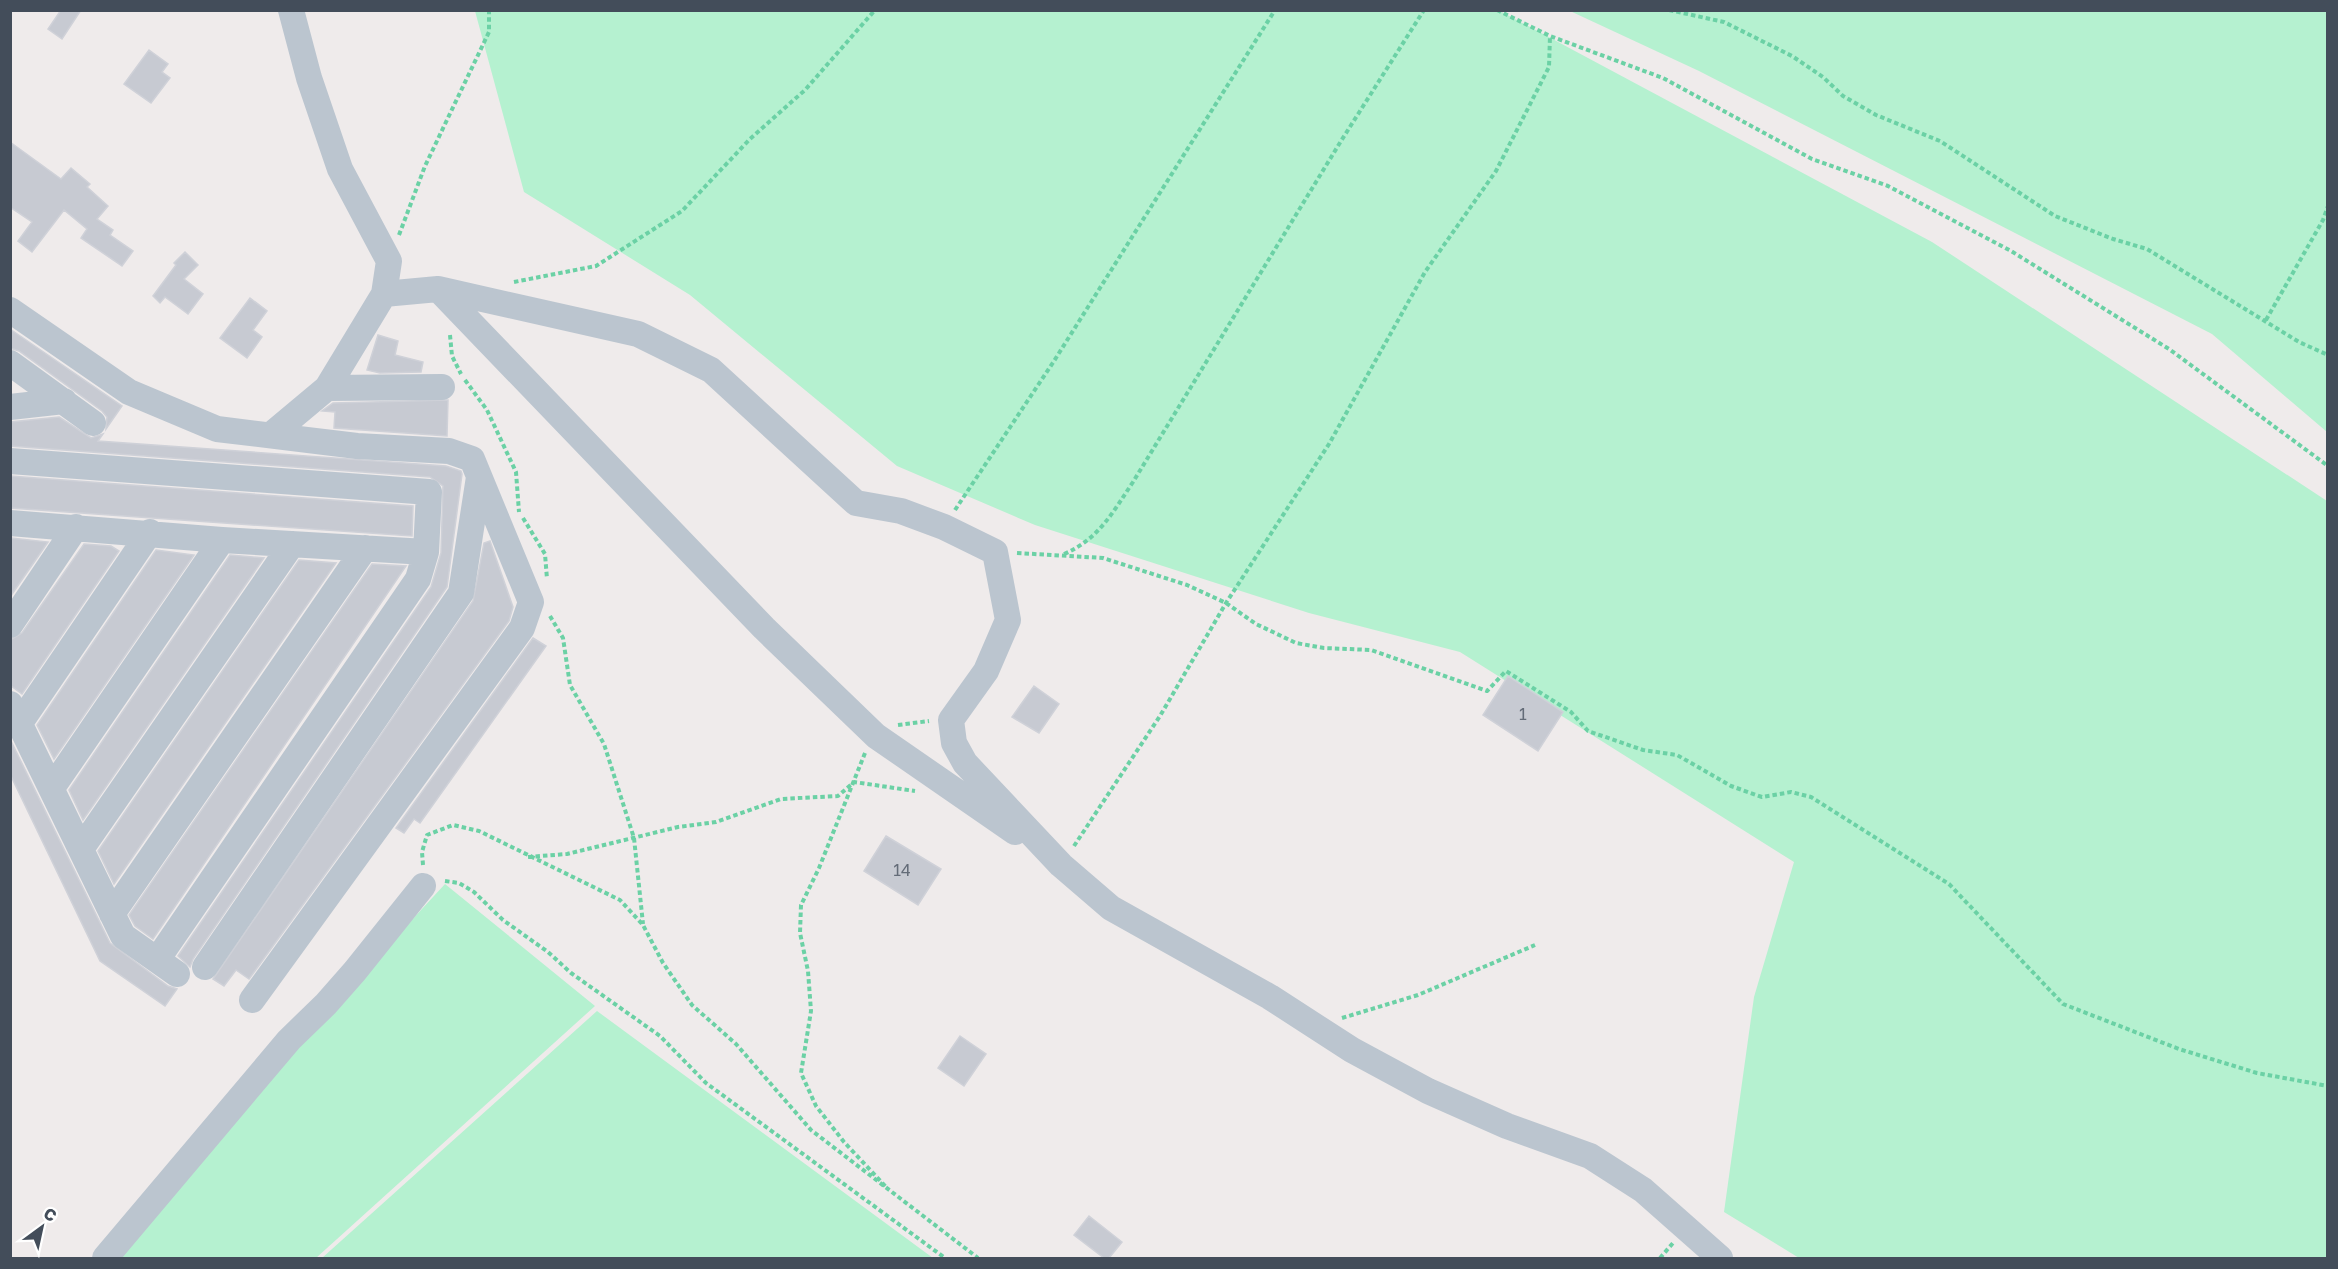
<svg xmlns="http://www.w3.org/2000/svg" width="2338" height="1269" viewBox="0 0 2338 1269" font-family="'Golos Text',sans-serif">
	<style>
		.green { fill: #b5f1d0 }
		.building { fill: #c7cad2; stroke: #cfd1d8; stroke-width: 1.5 }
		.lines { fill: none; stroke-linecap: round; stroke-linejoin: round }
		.path { stroke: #6bd1a5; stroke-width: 4; stroke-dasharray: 4.5 3; stroke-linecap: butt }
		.minor { stroke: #bbc5cf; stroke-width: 26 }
		.labels { text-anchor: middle; stroke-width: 6; stroke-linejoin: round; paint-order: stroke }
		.number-label { font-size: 16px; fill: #646c78 }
	</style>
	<rect width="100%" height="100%" fill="#efebeb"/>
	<path class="green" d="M475,11h1025l432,231 395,259v757h-528l-75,-46 30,-215 40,-135 -334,-210 -151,-39 -274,-88 -138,-59 -207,-171 -166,-103z
		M1570,11h757v421l-115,-98 -513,-263z
		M445,884l150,122 -279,252h-204l131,-155z
		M597,1011l336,247h-611z"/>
	<path class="building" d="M61,10h20l-19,29 -14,-10z
		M149,50l19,14 -6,8 8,6 -19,25 -27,-19z
		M10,142l51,37 10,-11 19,16 -3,3 21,19 -11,13 16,11 -3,5 23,16 -11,15 -41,-28 6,-9 -23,-19 -32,42 -14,-11 14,-19 -22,-15z
		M185,252l13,13 -14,14 19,15 -15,20 -23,-17 -5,6 -7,-7 23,-31 -2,-2z
		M250,298l17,13 -14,19 9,7 -15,21 -27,-20z
		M10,329l112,77 -16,23 1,-12 -5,-6 -83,-60 -9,-3z
		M378,335l20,6 -3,14 28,7 -2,10 -41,1 -13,-3z
		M448,400l-1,36 -113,-8 1,-16 -13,-1 11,-8z
		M59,417l32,21 12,-4 -5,7 348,25 15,5 1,3 -15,113 -254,372 -3,8 -12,-11 253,-369 10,-34 2,-67 -13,-9 -420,-31v-24z
		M10,476l403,30 -1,30 -402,-28z
		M11,538l37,4 -38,55v-58z
		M490,541l23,66 -4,14 -260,358 -13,-9 -12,16 -11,-7 260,-378 11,-58z
		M84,544l27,2 8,5 -97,143 -12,-9v-45l12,-7z
		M156,550l38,5 -140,204 -17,-34z
		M230,555l34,3 -181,262 -14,-30z
		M299,560l37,3 -222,321 -16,-33z
		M372,564l34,2 -253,373 -18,-13 -6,-11z
		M533,638l13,8 -126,177 -6,-4 -10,14 -8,-5z
		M1508,676l55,36 -25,39 -55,-36z
		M1034,686l25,18 -20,29 -27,-16z
		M10,739l100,204 58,43 9,3 -12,17 -65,-45 -90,-187z
		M886,836l55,33 -23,36 -54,-34z
		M960,1036l26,18 -22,32 -26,-18z
		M1089,1216l33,26 -13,16h-5l-30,-23z"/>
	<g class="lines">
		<path class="path" d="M1497,10l53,26 113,42 149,81 76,27 123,65 158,98 159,117
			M1669,10l55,12 68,34 31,21 20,19 33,19 64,26 115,75 58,23 34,10 152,93 29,13
			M399,235l26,-69 64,-134v-22
			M514,282l82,-16 86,-55 68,-72 55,-49 70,-80
			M2266,320l57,-100 5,-14
			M450,335l2,21 9,18
			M465,380l22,30 29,62 3,40
			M955,510l99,-149 221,-351
			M523,518l22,36 2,25
			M1017,553l86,5 84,27 39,18 30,21 40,19 28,5 47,2 116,41 19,-20 65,41 17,19 55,19 34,5 54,31 31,11 29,-5 20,5 138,87 114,120 116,45 78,24 71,13
			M1064,554c35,-15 49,-42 69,-72l208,-341 83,-131
			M550,616l13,22 7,47 34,59 30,94 9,86
			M898,725l31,-4
			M865,753l-46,115 -18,37 -1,28 8,38 3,40 -10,62 15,33 28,36 42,45
			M1074,846l86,-130 66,-113 103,-159 96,-172 71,-101 53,-104 1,-31
			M528,857l39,-3 111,-27 38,-5 65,-23 57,-3 16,-14 61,9
			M423,865l-1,-13 5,-17 26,-10 26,6 141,69 23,25 20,38 29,42 44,39 75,86 167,128
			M445,881l14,2 15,9 29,28 45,32 23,21 89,63 46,47 239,175
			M1342,1018l76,-23 117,-50
			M1660,1258l13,-15"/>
		<path class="minor" d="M438,289l326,339 112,108 139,96
			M384,294l54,-5 200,45 73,36 145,133 45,8 43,16 51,25 13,68 -22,51 -35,49 3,23 11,20 96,102 50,43 159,89 82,53 76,41 79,35 83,30 53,34 77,68
			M10,310l119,82 88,37 140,17 92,5 23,8 59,143 -9,26 -270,372
			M10,363l83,60
			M327,388l115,-1
			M10,407l54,-6
			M272,434l55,-46 57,-94 5,-33 -49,-92 -31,-91 -18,-68
			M10,461l419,31 -3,60 -8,27 -261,381
			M10,523l212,17 204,12
			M10,625l66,-98
			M10,704l113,232 54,38
			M20,723l130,-191
			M52,788l170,-248
			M81,849l211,-305
			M112,914l253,-366
			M205,967l256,-374 18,-116
			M105,1258l184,-218 37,-36 29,-33 68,-85"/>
	</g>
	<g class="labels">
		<g class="number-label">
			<text x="1523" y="720">1</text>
			<text x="902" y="876">14</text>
		</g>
	</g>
	<rect width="2338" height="1269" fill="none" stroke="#434d5a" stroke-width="24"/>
	<g transform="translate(42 1227) rotate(33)" stroke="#ffffff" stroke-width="4.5" paint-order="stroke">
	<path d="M0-4.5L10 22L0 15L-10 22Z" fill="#434d5a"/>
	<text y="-9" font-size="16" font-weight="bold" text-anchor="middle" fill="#434d5a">С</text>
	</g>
</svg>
